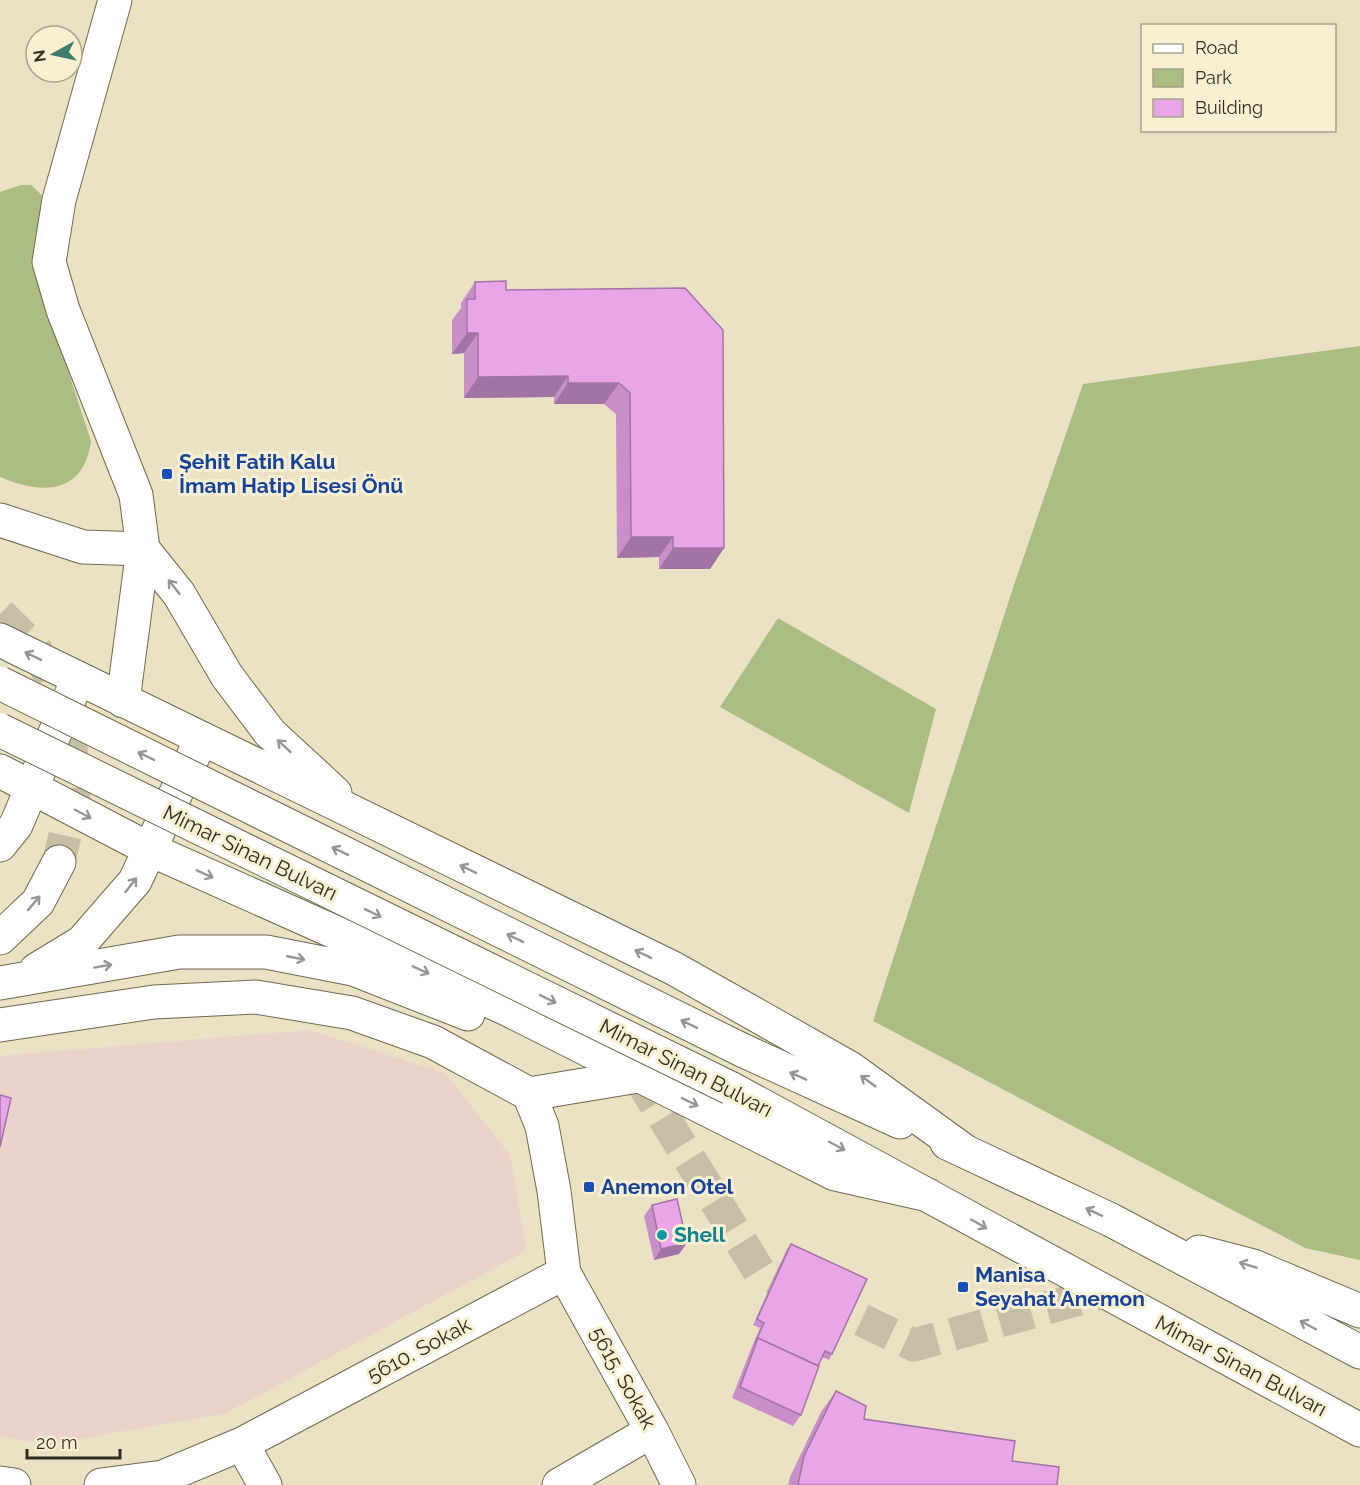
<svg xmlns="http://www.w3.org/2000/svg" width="1360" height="1485" viewBox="0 0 1360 1485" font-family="Raleway,sans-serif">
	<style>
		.industrial { fill: #ebd2cb }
		.green { fill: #abbd82 }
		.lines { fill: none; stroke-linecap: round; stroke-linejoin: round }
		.minor-tunnel { stroke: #c6bea5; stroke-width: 33; stroke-dasharray: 33 16; stroke-linecap: butt }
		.highway-tunnel { stroke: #c6bea5; stroke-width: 33; stroke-dasharray: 33 16; stroke-linecap: butt }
		.minor-casing { stroke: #71684f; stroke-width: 35 }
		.highway-casing { stroke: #71684f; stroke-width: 35 }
		.minor { stroke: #fff; stroke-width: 33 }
		.highway { stroke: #fff; stroke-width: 33 }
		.highway-bridge-casing { stroke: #71684f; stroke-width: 35; stroke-linecap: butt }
		.highway-bridge { stroke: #fff; stroke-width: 33 }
		.wall { fill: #c88fc8 }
		.shaded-wall { fill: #a274a3 }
		.building { fill: #e8a6e9; stroke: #a274a3; stroke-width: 1.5 }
		.oneway { stroke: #989691 }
		.transit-dot { fill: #1a4fb4; stroke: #f9efd2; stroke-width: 2 }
		.culture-dot { fill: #0f9aa8; stroke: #f9efd2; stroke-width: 2 }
		.labels { text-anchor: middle; stroke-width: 6; stroke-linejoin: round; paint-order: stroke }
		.transit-label { font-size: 21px; font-weight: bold; fill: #164399; stroke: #f9efd2; text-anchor: start }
		.street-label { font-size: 21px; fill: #322e23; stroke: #f9efd2 }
		.culture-label { font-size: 21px; font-weight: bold; fill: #0d838f; stroke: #f9efd2; text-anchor: start }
	</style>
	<rect width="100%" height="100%" fill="#ebe2c5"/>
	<path class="industrial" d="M309,1030l136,43 65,82 16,96 -300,162 -179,32 -47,-9v-380z"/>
	<path class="green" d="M21,185h10l14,13 -6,84 52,159c-7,54 -50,54 -91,36v-285z
		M1360,346v914l-55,-12 -432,-227 139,-430 71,-207z
		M778,618l158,91 -27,104 -189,-106z"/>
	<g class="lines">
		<path class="minor-tunnel" d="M638,1076l121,195 155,74 190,-53"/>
		<path class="highway-tunnel" d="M0,614l35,34 24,44 12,54 3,49 -15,67"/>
		<g class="minor-casing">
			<path id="minor" d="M0,520l83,27 60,2 -7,-54 -73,-185 -14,-48 10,-62 56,-200
				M0,1025l154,-23 102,-5 96,16 81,29 96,52 109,-18
				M529,1094l13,32 12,65 10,82 88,158 27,54
				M242,1444l23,41
				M0,1483l14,2
				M101,1485l62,-8 79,-33 322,-171
				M559,1485l93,-54"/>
		</g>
		<g class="highway-casing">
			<path id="highway" d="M143,549l36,45 48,82 43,57 65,60
				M0,640l673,328 177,100 116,84
				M123,701l20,-152
				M0,771l151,79 356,159 328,165 93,21
				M0,845l16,-20 58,-137
				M0,938l38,-36 21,-40
				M36,970l46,-28 53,-61 62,-133
				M0,983l179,-31h87l87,17 115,45
				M742,1050l158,72
				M730,1088l630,342
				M947,1143l164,77 249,132
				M1199,1252l54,14 107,45"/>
		</g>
		<use href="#minor" class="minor"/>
		<use href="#highway" class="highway"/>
		<g class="highway-bridge-casing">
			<path id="highway-bridge" d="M0,683l742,367
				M0,730l730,358"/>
		</g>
		<use href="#highway-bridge" class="highway-bridge"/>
	</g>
	<path class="wall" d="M475,282l31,8 179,-2 39,260 -14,21h-51v-12l-42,1 -1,-144 -12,-10h-50v-7l-90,1v-45l-12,1v-34l9,-12v-5z
		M652,1205l27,49 -25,6 -10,-44z
		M791,1244l41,110 -3,6 -7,-3 -4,9 -17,49 -8,11 -61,-28 19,-49 9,-21 -7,-3 34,-76z
		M836,1391l28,28 148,42 45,24h-269l2,-8 31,-65z"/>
	<path class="shaded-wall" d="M467,333h11l-14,20 -12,1z
		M568,376l-14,21 -90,1 14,-21z
		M568,383h51l-15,21h-50z
		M631,537h42l-14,20 -42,1z
		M673,548h51l-14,21h-51z
		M687,1243l-8,11 -25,6 7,-11z"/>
	<path class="building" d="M506,281v9l179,-2 38,42 1,218h-51v-11h-42l-1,-144 -11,-10h-51v-7l-90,1v-44h-11v-34h8v-17z
		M0,1095l11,3 -11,49z
		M677,1199l10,44 -26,6 -9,-44z
		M791,1244l76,35 -35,75 -7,-3 -7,15 -60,-28 -3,5 9,-20 -7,-4z
		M758,1338l61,28 -18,49 -61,-28z
		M836,1391l30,15 -2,13 151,22 -3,20 47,6 -2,18h-259l6,-29z"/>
	<defs><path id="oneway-shaft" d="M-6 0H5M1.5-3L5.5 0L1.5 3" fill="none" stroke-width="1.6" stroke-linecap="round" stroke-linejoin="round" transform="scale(1.5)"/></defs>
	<g class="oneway">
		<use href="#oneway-shaft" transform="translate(174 587) rotate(-128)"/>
		<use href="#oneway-shaft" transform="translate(33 656) rotate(-154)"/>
		<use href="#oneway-shaft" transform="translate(284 746) rotate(-137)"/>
		<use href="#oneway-shaft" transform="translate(146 756) rotate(-154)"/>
		<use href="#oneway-shaft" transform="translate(83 814) rotate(28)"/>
		<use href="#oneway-shaft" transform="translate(340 851) rotate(-154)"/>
		<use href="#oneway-shaft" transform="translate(468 869) rotate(-154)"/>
		<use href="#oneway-shaft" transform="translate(205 874) rotate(24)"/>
		<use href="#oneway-shaft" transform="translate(131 885) rotate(-52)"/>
		<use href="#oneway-shaft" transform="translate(34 903) rotate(-50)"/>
		<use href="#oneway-shaft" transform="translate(373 913) rotate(26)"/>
		<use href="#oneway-shaft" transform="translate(515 938) rotate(-154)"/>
		<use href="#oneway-shaft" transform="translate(643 954) rotate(-154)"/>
		<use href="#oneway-shaft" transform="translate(296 958) rotate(11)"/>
		<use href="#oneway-shaft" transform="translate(103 966) rotate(-10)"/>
		<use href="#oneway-shaft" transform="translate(421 970) rotate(24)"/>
		<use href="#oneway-shaft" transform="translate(548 999) rotate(26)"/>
		<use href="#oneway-shaft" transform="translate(689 1024) rotate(-154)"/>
		<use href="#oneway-shaft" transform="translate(798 1076) rotate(-156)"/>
		<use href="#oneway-shaft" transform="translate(868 1081) rotate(-144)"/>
		<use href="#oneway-shaft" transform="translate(690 1102) rotate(26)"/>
		<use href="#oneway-shaft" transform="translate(837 1146) rotate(28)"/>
		<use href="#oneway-shaft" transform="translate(1094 1212) rotate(-155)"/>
		<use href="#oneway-shaft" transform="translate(979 1224) rotate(30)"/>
		<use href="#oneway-shaft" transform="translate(1248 1265) rotate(-163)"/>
		<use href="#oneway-shaft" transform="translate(1308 1325) rotate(-152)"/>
	</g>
	<g class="transit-dot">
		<rect x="161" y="468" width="12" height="12" rx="3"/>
		<rect x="583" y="1181" width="12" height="12" rx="3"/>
		<rect x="957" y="1281" width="12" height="12" rx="3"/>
	</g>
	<circle class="culture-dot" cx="662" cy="1235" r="6"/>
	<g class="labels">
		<g class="transit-label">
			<text x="179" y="469">Şehit Fatih Kalu<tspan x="179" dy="24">İmam Hatip Lisesi Önü</tspan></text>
			<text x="601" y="1194">Anemon Otel</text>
			<text x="975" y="1282">Manisa<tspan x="975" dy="24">Seyahat Anemon</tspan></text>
		</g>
		<g class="street-label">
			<text transform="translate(250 853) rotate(26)" y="7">Mimar Sinan Bulvarı</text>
			<text transform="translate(686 1068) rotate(27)" y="7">Mimar Sinan Bulvarı</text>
			<text transform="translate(419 1350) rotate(-28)" y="7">5610. Sokak</text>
			<text transform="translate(1241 1366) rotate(28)" y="7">Mimar Sinan Bulvarı</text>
			<text transform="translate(623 1378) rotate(61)" y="7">5615. Sokak</text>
		</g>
		<g class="culture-label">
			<text x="674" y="1242">Shell</text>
		</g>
	</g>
	<rect x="1141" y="24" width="195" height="108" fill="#f9efd2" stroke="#a9a28c" stroke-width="1.5"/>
	<rect x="1153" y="44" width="30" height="9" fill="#ffffff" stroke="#a9a28c" stroke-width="1.5"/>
	<text x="1195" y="54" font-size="18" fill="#322e23">Road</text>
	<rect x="1153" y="69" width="30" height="18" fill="#abbd82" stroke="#a9a28c" stroke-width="1.5"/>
	<text x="1195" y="84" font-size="18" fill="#322e23">Park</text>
	<rect x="1153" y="99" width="30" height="18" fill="#e8a6e9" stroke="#a9a28c" stroke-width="1.5"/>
	<text x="1195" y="114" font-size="18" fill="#322e23">Building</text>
	<g transform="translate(54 54) rotate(262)"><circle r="28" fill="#f9efd2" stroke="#a9a28c" stroke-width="1.5"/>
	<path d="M0-4.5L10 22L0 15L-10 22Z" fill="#3f7e6c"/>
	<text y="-9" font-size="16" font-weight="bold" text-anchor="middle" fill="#322e23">N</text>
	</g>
	<path d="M27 1449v9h93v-9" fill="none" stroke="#322e23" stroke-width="3"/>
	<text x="36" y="1449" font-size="18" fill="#322e23" stroke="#f9efd2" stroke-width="4.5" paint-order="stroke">20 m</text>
</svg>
